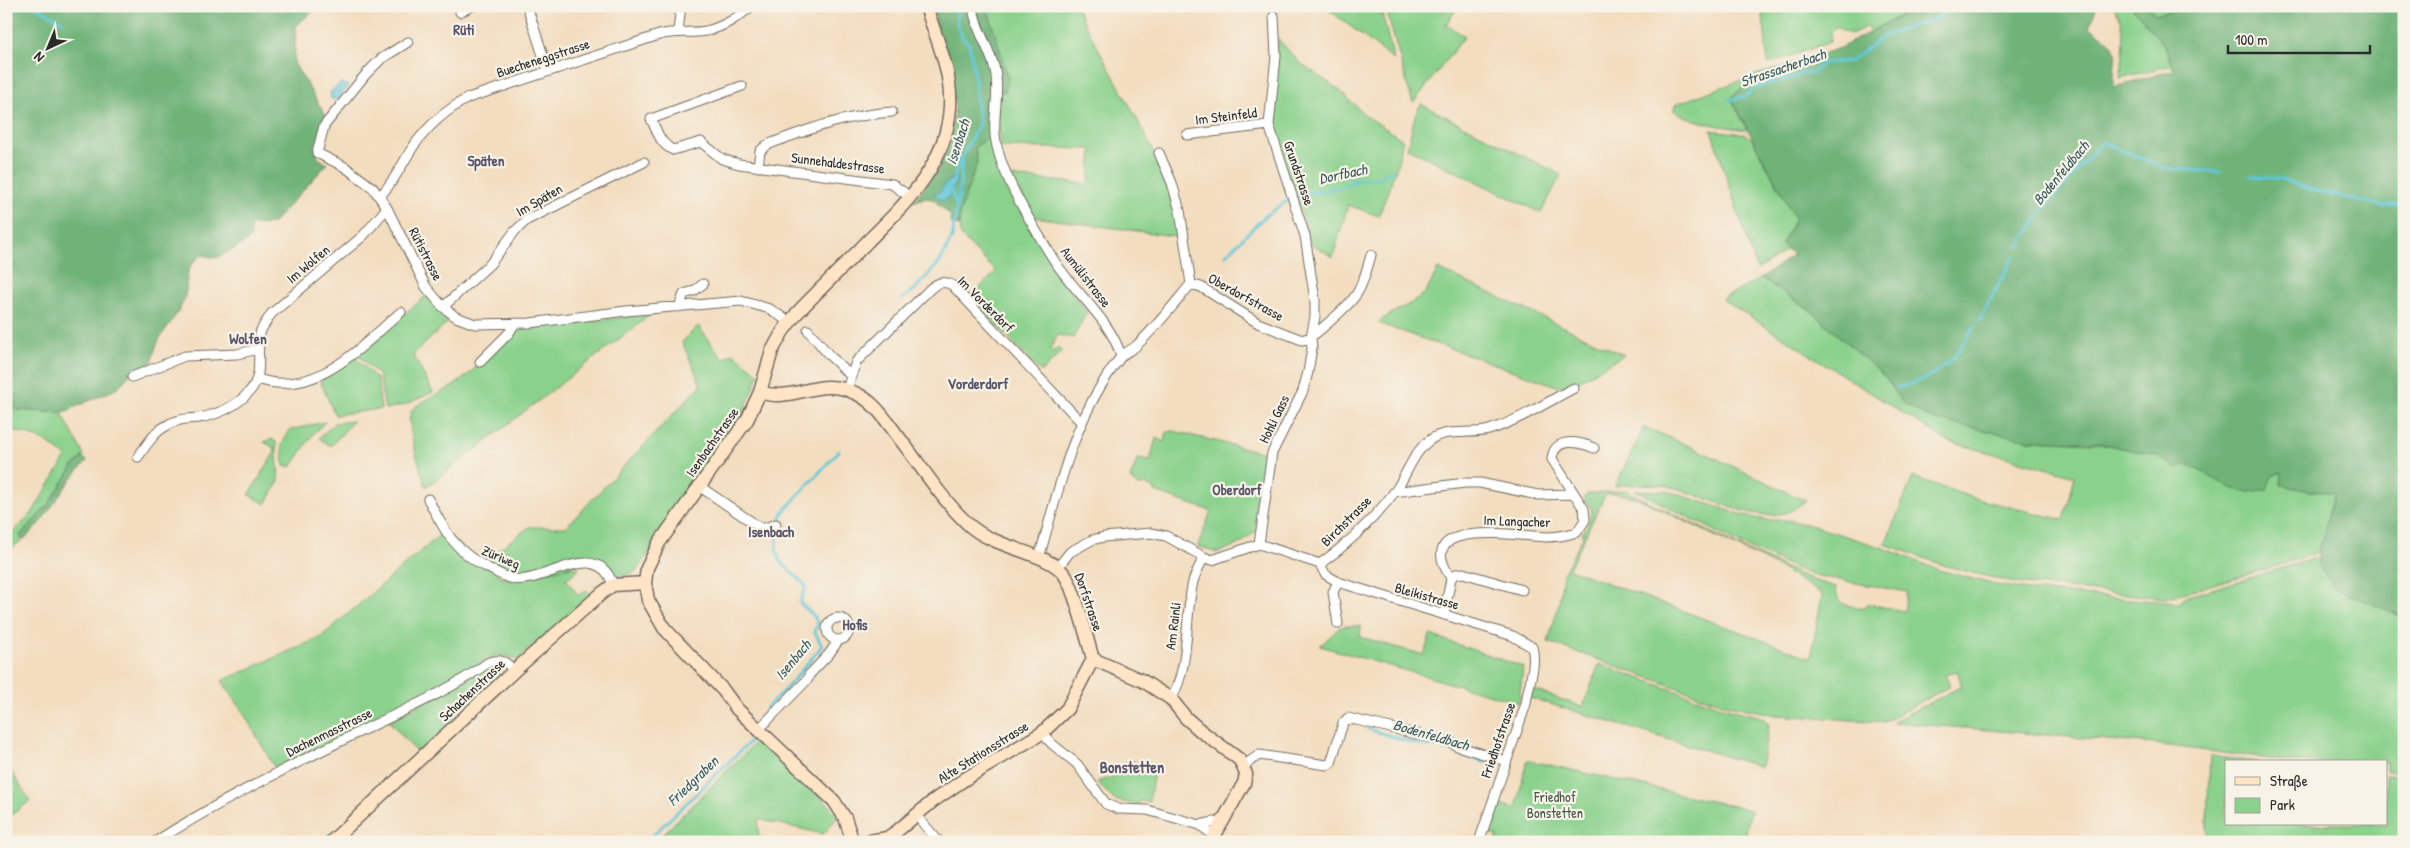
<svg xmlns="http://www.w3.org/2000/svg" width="2410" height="848" viewBox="0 0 2410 848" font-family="'Patrick Hand',sans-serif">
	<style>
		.green { fill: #8ad18c; stroke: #5a7e5c; fill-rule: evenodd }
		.forest { fill: #6fb378; stroke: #4d6f52 }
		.water { fill: #5dc7d8; stroke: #447982 }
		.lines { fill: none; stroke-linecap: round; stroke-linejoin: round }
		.stream { stroke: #5dc7d8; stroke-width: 3 }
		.street-casing { stroke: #71695f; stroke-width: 11 }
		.secondary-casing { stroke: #71695f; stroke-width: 15 }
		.street { stroke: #fff; stroke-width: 9 }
		.secondary { stroke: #ffe4c6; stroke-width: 12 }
		.labels { text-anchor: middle; stroke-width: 4.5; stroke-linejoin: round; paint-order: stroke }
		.street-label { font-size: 14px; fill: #2b2b2b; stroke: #f7f3e8 }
		.park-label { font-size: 14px; fill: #435443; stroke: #f7f3e8 }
		.neighbourhood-label { font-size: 15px; font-weight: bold; fill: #5b566b; stroke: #f7f3e8 }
		.water-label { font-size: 15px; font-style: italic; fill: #3a5a5f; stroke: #f7f3e8 }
		.quarter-label { font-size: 16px; font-weight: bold; fill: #5b566b; stroke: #f7f3e8 }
	</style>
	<rect width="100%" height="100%" fill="#f7f3e8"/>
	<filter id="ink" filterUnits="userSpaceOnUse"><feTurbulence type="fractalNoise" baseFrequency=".02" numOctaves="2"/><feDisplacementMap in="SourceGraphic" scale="10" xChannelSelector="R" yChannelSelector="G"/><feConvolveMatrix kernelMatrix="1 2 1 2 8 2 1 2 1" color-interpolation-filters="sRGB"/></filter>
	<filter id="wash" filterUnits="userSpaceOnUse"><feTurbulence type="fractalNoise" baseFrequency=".0096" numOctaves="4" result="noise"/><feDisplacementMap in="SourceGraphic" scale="20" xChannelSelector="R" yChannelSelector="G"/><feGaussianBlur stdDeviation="1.12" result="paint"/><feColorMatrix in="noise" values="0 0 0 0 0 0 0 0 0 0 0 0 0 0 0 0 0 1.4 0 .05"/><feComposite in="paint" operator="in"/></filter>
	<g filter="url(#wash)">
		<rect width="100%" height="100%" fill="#f3ddbf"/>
		<path class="green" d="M987,6h89c37,77 90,146 105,231l-147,-20 -22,-40 77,7 3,-35 -91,-2z
			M1324,6h56l14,54z
			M1385,6h73l-12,19 19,11 -51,66 -2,-1z
			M1762,6h157l-49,26 -3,-6c-15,8 -17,12 -30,0l-6,6 -1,10 -62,22z
			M2113,6h18l33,39 8,20 -52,13c3,-24 9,-52 -7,-72z
			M2149,6h47l-42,8z
			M1278,39l21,23 40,28 26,25 38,25 -6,26 -18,50 -31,-11 -15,52 -23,-14c-7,-37 -28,-70 -35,-107 -6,-31 1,-65 3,-97z
			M1747,78l1,5 -17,15 16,32c-26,-4 -51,-6 -74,-20l3,-6z
			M1421,104l140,71 -20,38 -134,-65 8,-32z
			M1711,130l34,4 7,5 43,79 -13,26 6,5 -31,21z
			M990,137l16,45 53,93 28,37 -14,26 -15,-3 -8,14 3,3 5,-5 4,5 -21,20 -71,-75 26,-25 -36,-37 -1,-21 18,-51 -2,-17z
			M1438,269l186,86 -59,34 -187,-66c14,-13 39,-19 49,-33 4,-6 7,-14 11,-21z
			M1761,278l48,31 77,69 16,24 126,38 70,3 59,12 19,14 10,-5 18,6 5,7 62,-1 12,-4 -2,12 28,7 25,1 -15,60 -42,14 -112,32 -151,-15 -68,-17 -61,-22 28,-67 64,22 87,21 11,-44 -128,-35 -225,-142z
			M427,295l25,23 -39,37 20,37 -28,13 -20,4 -6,-33 -22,-22z
			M653,313l-227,174c-4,-13 -21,-64 -15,-75 4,-9 33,-20 42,-26 24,-15 40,-40 65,-54 11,-7 24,-7 37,-9l2,3z
			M698,326l25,33 10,-6 26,21c-18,57 -60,104 -95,153 -10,14 -17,32 -29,45l-16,5 -29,-16 -59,15 -25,-2 -24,-12 47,-35h37l135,-142 -19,-43z
			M354,356l23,23 4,30 -46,6 -15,-34z
			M6,405l12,5 44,3 22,42 -11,11 -24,38 -29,31 3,5 -17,12v-13l26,-26 34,-56c-18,-16 -36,-25 -60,-27z
			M353,421l-22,25 -12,-8 16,-15z
			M325,422l-11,11 -23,34 -7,-1 -2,-21 7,-15z
			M1644,427l48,20 114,54c-6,3 -11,8 -16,10 -31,15 -90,-18 -122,-25 -17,-3 -36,-1 -53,0z
			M1173,431l88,21 6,9 -10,69 -17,14 -23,9 -19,-7 13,-35 -56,-19 1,-2 -11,-6 -5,3 -10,-9 8,-19 12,2 6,-23 8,4 3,-10z
			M272,439l4,3 3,39 -13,23 -17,-9 26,-43 -2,-5 -9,-5z
			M1625,490l129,64 61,27 21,6c0,18 14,21 29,20l3,-3 36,7 3,-19 -95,-17 -57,-24 -120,-61 32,1 83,26 18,3h19l23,5 74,23 55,22 57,15 38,6 145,12 6,-6 134,-40v10l77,48 8,2v133l-2,1 -2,15 -5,6 -9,-1v-9h-93l-139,-18 -262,-22 70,-36 -5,-15 -12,4 5,11 -66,36 -108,-7 -53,-11 -175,-62 11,-38 4,-30 20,-37 -1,-3 6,-10 4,-15 -9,-11 4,-4zM1617,493l23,6 140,69 42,26 -11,64 -242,-89 36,-74z
			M443,532l62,47 65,-12 10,1 -14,11 12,16 8,-5 5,5 -74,65 -17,-5 -12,3 -15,12 -34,19 -163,81 -36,-63 -18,-26 99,-44z
			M1345,626h16l-1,11 64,18 6,-20 93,32 -4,36 -199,-57 19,-18z
			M493,664l9,1 2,3 -3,7 -28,27h-11l-6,-5 -14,15 7,8 7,-6 5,-1 -43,41 -29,-33z
			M1599,664l122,43 41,10 7,7 -8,43 -231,-69 1,-9 52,18z
			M759,739l69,65 10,13 -15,17 -65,-15 1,23h-104z
			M2210,756l48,6h-32v62h160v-49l18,1v66h-198z
			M1527,760l224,50 -7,32h-248l1,-6 -11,-3 10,-29 20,4z
			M1134,761l20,11 -5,30 -9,-1 -2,4 -24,-5 -17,-18 23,-8 6,-12z
			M6,763l24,38 -24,18z"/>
		<path class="forest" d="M6,6h313l-23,20 -2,37 32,53 -9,41 10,7 -55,60 -22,1 1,13c-11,10 -22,12 -34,20l-15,-3c-22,14 -11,28 -19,47 -11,25 -27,31 -31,61l-17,7 -19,19 -54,24 -44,-3 -12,-5z
			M932,6h55l21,72 -3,14h-15v45l-15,10 2,16 -18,51v12l-9,-3 1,-7 -18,-17 -9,-1 -11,4 26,-34 10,-23 6,-39z
			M1919,6h178l-8,21c37,23 24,22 25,60l60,-17 -10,-25 -33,-39h18l6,8 41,-8h208v611l-68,-28 -17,-22v-15l15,-60 -25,-1 -28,-6 1,-13 -10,4 -5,13c-6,1 -13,3 -19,3 -18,0 -45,-22 -62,-28l-10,5 -20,-14 -58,-12 -70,-3 -99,-22 -27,-16 -16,-24 -77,-69 -48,-31 32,-23 -11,-11 13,-26 -64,-120 17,-15 -1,-5 93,-30z
			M83,457l4,4c-25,24 -38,57 -64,79l-3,-4 29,-32 24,-38z"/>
		<path class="water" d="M341,83l8,3 -12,14 -6,-1 -1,-7z
			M955,176l2,3 -8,18 -7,4 -9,-7 7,-2 3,-6z"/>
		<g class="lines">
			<path class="stream" d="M35,6l28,16
				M1729,100l17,-4 8,-8 19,-6 21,-4 9,-6 10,1 9,-10 29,-2 33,-25 55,-19 9,-11
				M2250,176l31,3 35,12 68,15 20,-2
				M954,177l7,-19
				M951,189l5,16
				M1297,196l48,-10 11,-6 18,-1 18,-8
				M2018,247l28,-41 56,-64 62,26 56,4
				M1226,255l39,-39 25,-17
				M902,299l12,-9 26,-28 12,-24 8,-51 2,-30 17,-33 -5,-52 -5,-28 -8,-9 -4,-11 -1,-18
				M1979,321l35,-65
				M1897,388l28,-9 28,-20 22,-33
				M765,710l26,-27 31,-37 -8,-15 4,-6 -4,-9 -14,-13 6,-17 -26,-25 -4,-11 3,-25 4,-13 56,-61
				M1368,729l49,15 27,4 43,15
				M646,842l110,-106"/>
		</g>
	</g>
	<g filter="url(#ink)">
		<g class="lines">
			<g class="street-casing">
				<path id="street" d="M527,6l21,65
					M973,6c2,23 17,42 22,64 5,21 -2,44 0,65 4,38 37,89 57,122 21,35 58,61 69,99
					M460,12l12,-6
					M678,31l3,-25
					M408,42l-27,17 -15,15 -42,52 -7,27 28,14 28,21 14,20 39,79 17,20 13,10 19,7 55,-1 96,-12 115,-10 29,8 19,13
					M742,86l-91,33c6,12 9,25 22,31l28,-8 21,17 17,5 153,20 18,13
					M1187,135l82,-10
					M1159,153l13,30 8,28 11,73
					M758,167l2,-16 7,-6c41,-16 81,-30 125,-33
					M380,196c14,-14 22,-32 33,-49 14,-20 33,-37 55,-49l191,-63c17,-5 31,-1 47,-4 18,-4 32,-14 46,-25
					M443,307l47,-43 25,-33 12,-11 117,-58
					M679,307l5,-13 10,-3 9,-7
					M808,330l21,25 22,21
					M480,362l29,-29 6,-10
					M132,377l53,-21 52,-2 21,-5
					M258,379c58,20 103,-33 143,-67
					M847,389l9,-27 74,-73c7,-6 13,-9 22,-4l129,137
					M138,457c8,-11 16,-25 28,-31 10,-7 21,-7 33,-8 18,-3 38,-12 50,-26 17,-19 5,-40 12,-62 3,-5 7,-11 10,-16l93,-79 23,-27
					M699,486l63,43 14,-5
					M1394,492l71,-9h15l58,12 36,-1
					M428,499c17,33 27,53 62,70 8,4 16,9 24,10 29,6 83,-43 99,6
					M1259,544l13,-91 31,-62 5,-19 4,-24 -1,-11 4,-20v-17l-10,-64 -36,-111 7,-69 -2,-40
					M1039,558c20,-70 35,-142 81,-200 4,-6 13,-8 18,-14 19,-18 36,-40 53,-60l10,3 57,36 44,17c10,-2 18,-10 26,-17 29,-25 33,-30 43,-68
					M1320,564l5,10 13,8 175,54 19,11c5,19 -4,38 -6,57l-47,138
					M1320,564c28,-20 55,-46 76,-74 11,-16 18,-39 34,-50 16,-12 40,-5 59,-10 29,-9 58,-28 85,-42
					M1058,567l12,-15 22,-12 12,-3 47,-4 15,3 38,21 8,3 47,-16 61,20
					M1451,578l5,-4 7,-1 59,17
					M1444,615l7,-37c-42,-61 67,-42 95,-41 10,0 21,-2 31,-5l8,-12 -1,-11 -32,-50c2,-23 28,-17 42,-11
					M827 629a11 11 0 1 1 22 0a11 11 0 1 1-22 0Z
					M1338,624l-5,-32 5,-10
					M1171,699c20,-34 13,-79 22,-117 2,-8 7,-17 11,-25
					M759,729l49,-50 1,-4 20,-21 9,-13
					M1042,733l10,11 25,20 29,40 12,5 29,1 53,15 14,11
					M1243,766l16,-11 68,10 4,-2 12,-40 5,-5 102,24 7,4 49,15
					M916,815l23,27
					M1200,825l14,-3 6,1
					M155,842c64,-41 132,-74 200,-108 45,-22 93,-42 134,-72 12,-3 17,-1 25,9"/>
			</g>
			<g class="secondary-casing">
				<path id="secondary" d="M760,392c34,12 58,-17 95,1 19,8 30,26 42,42 23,29 44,64 71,89 26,25 80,28 96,50 11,14 23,66 29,85l50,22 28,18 15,19 15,13 39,29 6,14 -2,9 -33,59
					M331,842l183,-171 88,-78 11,-8 32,-2
					M853,842l-8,-24 -11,-17 -97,-92 -14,-19 -59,-62 -16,-28 -3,-17 2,-15 12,-25 88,-123 13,-28 12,-41 11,-20 14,-18c23,-24 47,-47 70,-71 39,-39 80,-77 83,-136 2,-35 -14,-67 -24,-100
					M864,842l23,-4 9,-6 37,-31 32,-22 77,-46 25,-24 26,-50"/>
			</g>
			<use href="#street" class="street"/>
			<use href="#secondary" class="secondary"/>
		</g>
	</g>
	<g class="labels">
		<g class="street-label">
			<text transform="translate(543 58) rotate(-18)" y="5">Buecheneggstrasse</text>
			<text transform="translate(1226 116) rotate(-7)" y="5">Im Steinfeld</text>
			<text transform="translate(838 163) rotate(7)" y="5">Sunnehaldestrasse</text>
			<text transform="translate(1299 173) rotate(71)" y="5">Grundstrasse</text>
			<text transform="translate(539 200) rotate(-30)" y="5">Im Späten</text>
			<text transform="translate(426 254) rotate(63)" y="5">Rütistrasse</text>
			<text transform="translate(308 264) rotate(-40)" y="5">Im Wolfen</text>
			<text transform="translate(1086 277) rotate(52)" y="5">Aumülistrasse</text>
			<text transform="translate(1246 297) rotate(29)" y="5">Oberdorfstrasse</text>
			<text transform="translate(986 304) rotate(45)" y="5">Im Vorderdorf</text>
			<text transform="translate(1274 419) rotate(-64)" y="5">Hohli Gass</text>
			<text transform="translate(712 442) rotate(-55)" y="5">Isenbachstrasse</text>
			<text transform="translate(1346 521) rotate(-45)" y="5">Birchstrasse</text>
			<text transform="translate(1517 521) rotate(2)" y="5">Im Langacher</text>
			<text transform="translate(501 557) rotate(23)" y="5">Züriweg</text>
			<text transform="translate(1427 596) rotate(16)" y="5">Bleikistrasse</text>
			<text transform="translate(1089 602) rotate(71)" y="5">Dorfstrasse</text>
			<text transform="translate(1173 626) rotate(-83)" y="5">Am Rainli</text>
			<text transform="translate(472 690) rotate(-43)" y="5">Schachenstrasse</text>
			<text transform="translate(329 732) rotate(-26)" y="5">Dachenmasstrasse</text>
			<text transform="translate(1498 740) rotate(-71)" y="5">Friedhofstrasse</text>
			<text transform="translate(983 752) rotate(-32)" y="5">Alte Stationsstrasse</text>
		</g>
		<g class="park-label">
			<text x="1555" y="802">Friedhof<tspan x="1555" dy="16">Bonstetten</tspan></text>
		</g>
		<g class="neighbourhood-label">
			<text x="464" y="35">Rüti</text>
			<text x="486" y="166">Späten</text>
			<text x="248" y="344">Wolfen</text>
			<text x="978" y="389">Vorderdorf</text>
			<text x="1237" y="495">Oberdorf</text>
			<text x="771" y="537">Isenbach</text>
			<text x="855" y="630">Hofis</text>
		</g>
		<g class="water-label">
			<text transform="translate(1783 68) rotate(-19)" y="5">Strassacherbach</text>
			<text transform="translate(958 142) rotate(-72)" y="5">Isenbach</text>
			<text transform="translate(2061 173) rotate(-50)" y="5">Bodenfeldbach</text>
			<text transform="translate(1343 174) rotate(-12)" y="5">Dorfbach</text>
			<text transform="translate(793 660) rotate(-50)" y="5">Isenbach</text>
			<text transform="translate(1431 735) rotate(16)" y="5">Bodenfeldbach</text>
			<text transform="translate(693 781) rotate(-44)" y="5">Friedgraben</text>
		</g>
		<g class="quarter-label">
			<text x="1132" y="773">Bonstetten</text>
		</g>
	</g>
	<rect width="2410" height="848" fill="none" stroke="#f7f3e8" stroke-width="25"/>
	<rect x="2225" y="760" width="162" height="65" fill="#f7f3e8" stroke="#a5a39c"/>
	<rect x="2235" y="777" width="25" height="8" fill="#ffe4c6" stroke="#a5a39c"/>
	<text x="2270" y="786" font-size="15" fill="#2b2b2b">Straße</text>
	<rect x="2235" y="798" width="25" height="15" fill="#8ad18c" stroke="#a5a39c"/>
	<text x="2270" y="810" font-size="15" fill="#2b2b2b">Park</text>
	<g transform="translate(48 48) rotate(224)" stroke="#f7f3e8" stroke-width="4" paint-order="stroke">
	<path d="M0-4L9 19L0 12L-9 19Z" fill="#2b2b2b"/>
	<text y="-8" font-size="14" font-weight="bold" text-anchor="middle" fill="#2b2b2b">N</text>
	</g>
	<path d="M2228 45v8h142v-8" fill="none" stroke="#2b2b2b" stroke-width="2.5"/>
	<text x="2235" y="45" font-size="15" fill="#2b2b2b" stroke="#f7f3e8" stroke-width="4" paint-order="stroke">100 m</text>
</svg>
